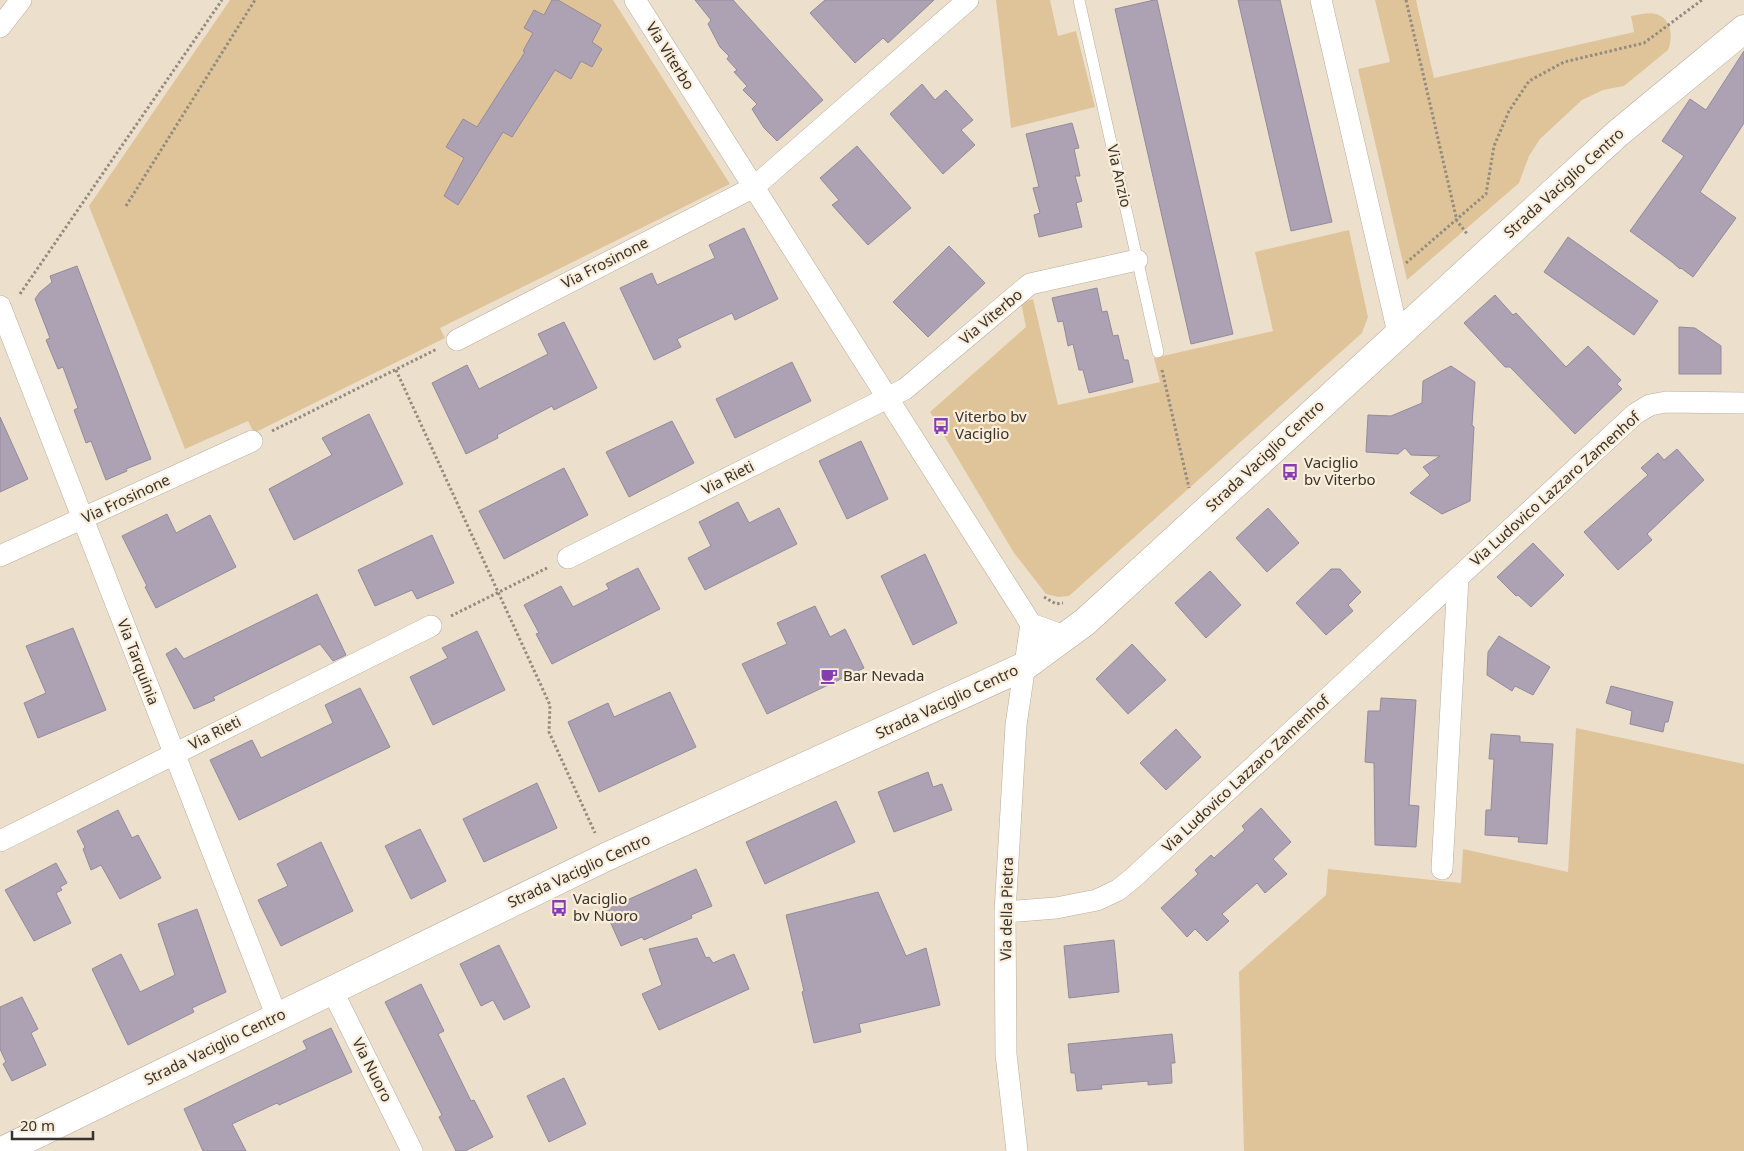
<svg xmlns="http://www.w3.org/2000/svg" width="1744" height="1151" viewBox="0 0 1744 1151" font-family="'Noto Sans',sans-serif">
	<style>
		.green { fill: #dfc49a }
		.building { fill: #aca2b4; stroke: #948a9b }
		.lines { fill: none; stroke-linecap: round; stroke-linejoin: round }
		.lane-casing { stroke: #b8ac9a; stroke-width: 12 }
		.street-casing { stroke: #b8ac9a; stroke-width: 22 }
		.secondary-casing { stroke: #b8ac9a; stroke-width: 29 }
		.path { stroke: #948b7e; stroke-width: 3; stroke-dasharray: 2.5 2.5; stroke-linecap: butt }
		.lane { stroke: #fff; stroke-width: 11 }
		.street { stroke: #fff; stroke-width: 21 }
		.secondary { stroke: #fff; stroke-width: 28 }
		.labels { text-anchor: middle; stroke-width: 4.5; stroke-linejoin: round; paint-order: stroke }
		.street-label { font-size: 15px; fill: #37322b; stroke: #faedda }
		.poi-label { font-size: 15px; fill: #37322b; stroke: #faedda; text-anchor: start }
	</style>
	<rect width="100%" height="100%" fill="#ece0cd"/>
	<path class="green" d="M230,0h383l117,184 -290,144 5,10 -191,95 -6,-12 -63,28 -96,-243z
		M996,0h54l8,36 18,-5 19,76 -84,21z
		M1375,0h41l18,78 200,-46 -3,-16c8,-1 20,-5 28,-1 13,6 14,23 9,35l-44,36 -21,4 -21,10 -42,39 -11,17 -10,27 -112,97 -49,-211 32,-7z
		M1349,230l19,87 -6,16 -293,263 -11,1 -12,-3 -32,-41 -84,-141 96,-85 -5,-25 12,-3 25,106 102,-23 -6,-24 119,-27 -18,-79z
		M1576,728l168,36v387h-500l-5,-179 87,-77 2,-26 133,14 2,-34 105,23z"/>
	<path class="building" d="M552,0h6l43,25 -9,17 10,7 -10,18 -11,-6 -10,18 -16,-9 -43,67 -9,-5 -45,73 -14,-9 20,-38 -18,-11 17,-28 14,8 48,-75 -2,-1 10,-18 -9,-5 10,-18 10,5z
		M695,0h38l90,100 -46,41 -13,-13 -12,-19 5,-5 -14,-14 4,-4 -13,-14 3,-2 -10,-11 2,-3 -9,-9 -12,-23 3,-4z
		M825,0h109l-46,43 -5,-5 -28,25 -45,-50z
		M1154,0h3l76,334 -42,10 -76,-335z
		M1238,0h42l52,222 -41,9z
		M1744,51v72l-44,69 36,26 -43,59 -12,-9 -1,1 -8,-7 -42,-31 54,-75 -22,-15 28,-42 16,11z
		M922,84l13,16 11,-10 27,30 -12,10 14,15 -32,29 -53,-60z
		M1072,123l7,25 -5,1 6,27h-5l7,25 -6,2 6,24 -43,10 -5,-22 6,-2 -7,-25 6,-1 -13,-53z
		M857,146l54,62 -43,37 -36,-40 7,-5 -19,-22z
		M744,228l34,71 -43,21 -3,-7 -55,26 4,8 -27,13 -34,-72 32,-15 5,12 58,-27 -6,-13z
		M1568,237l90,64 -24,34 -90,-63z
		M949,246l36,37 -57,54 -35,-35z
		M77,266l74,193 -25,10 1,2 -21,9 -15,-39 -5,2 -12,-33 4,-2 -15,-41 -5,2 -12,-29 4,-2 -15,-39 5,-7 12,-10 -2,-6z
		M1097,288l5,24 5,-1 6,25 5,-1 6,25h4l5,22 -44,11 -6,-23h-4l-6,-26 -5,2 -5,-25 -5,1 -6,-24z
		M1495,295l18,20 3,-2 50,54 22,-21 33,34 -4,4 5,5 -47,45 -65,-67h-5l-41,-44z
		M564,322l33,66 -43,22 -2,-4 -55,29 1,3 -32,16 -34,-71 35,-18 12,24 69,-35 -10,-20z
		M1679,327l16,1 26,18v28h-42z
		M792,362l19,39 -76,37 -19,-39z
		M1451,366l24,16 -3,43 2,2 -4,74 -28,13 -32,-21 20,-18 -7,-8 17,-11 -29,-1 -6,-7 -7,6 -32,-2 2,-37 23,1 31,-13 1,-22z
		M369,414l34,70 -109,56 -25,-51 63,-34 -10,-17z
		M0,417l28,62 -28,13z
		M672,421l22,42 -65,34 -23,-45z
		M861,441l27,58 -41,20 -28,-58z
		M1677,449l27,31 -57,54 5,6 -34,30 -34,-38 64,-57 -7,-7 17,-15 6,7z
		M564,468l24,47 -84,44 -25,-48z
		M738,502l11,21 30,-15 18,36 -92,46 -17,-32 23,-12 -12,-24z
		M1268,508l31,35 -32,29 -31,-34z
		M167,514l9,19 34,-18 26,52 -80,41 -11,-21 2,-1 -25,-50z
		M432,535l22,48 -37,16 -5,-9 -37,16 -17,-36z
		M1533,543l31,32 -33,32 -13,-12 -2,1 -19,-19z
		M925,554l32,69 -44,22 -32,-69z
		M638,568l22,41 -108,55 -16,-30 3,-1 -15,-28 37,-19 12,21 36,-18 -3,-5z
		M1331,569h9l21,23 -13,13 5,6 -27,24 -30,-32z
		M1210,571l31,34 -35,33 -31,-35z
		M317,594l29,61 -13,6 -13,-17 -107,53 2,3 -21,9 -28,-55 10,-6 8,11z
		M815,606l15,31 15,-8 19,39 -97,46 -25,-50 45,-20 -10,-21z
		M73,628l33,82 -68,28 -14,-35 22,-10 -20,-47z
		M477,631l28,59 -72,35 -23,-48 38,-19 -6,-10z
		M1499,636l51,31 -17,28 -18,-9 -3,5 -25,-16 1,-23z
		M1132,644l34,36 -38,34 -32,-35z
		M1611,686l62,16 -5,20h-3l-2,10 -33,-8 2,-13 -26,-8z
		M360,688l30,59 -151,73 -29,-60 42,-20 9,18 72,-35 -8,-18z
		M670,692l26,55 -97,45 -31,-70 40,-19 6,14z
		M1381,698l35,2 -7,105 10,1 -3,41 -41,-2 -1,-82 -9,-1 3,-51h12z
		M1176,729l25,28 -35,33 -26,-27z
		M1491,734l29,2v6l33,2 -6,100 -29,-2 1,-5 -34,-2 1,-25h5l3,-51h-5z
		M928,772l5,15 9,-3 10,26 -58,22 -16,-40z
		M537,783l20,45 -73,34 -21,-43z
		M836,801l19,41 -90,42 -19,-42z
		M1261,808l30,34 -18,17 14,15 -22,19 -8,-10 -35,31 7,7 -22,20 -12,-12 -8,8 -26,-29 37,-34 -3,-4 16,-15 3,3 31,-28 -3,-4z
		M118,810l14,28 6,-3 23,43 -41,21 -19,-34 -10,5 -8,-21 2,-2 -8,-16z
		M420,829l26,52 -35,18 -26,-53z
		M321,842l32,69 -72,35 -23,-46 30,-14 -11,-22z
		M56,863l11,20 -7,4 2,3 -6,3 15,30 -37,18 -29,-51z
		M696,869l16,37 -21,9 1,3 -48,22 -2,-3 -21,9 -16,-36z
		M878,892l28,64 20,-8 14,57 -81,19 2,8 -47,11 -12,-51 2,-1 -18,-76z
		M197,909l29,83 -34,16 2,4 -66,33 -36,-76 29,-15 19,38 35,-17 -17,-51z
		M697,938l9,20 3,-1 4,6 21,-9 15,35 -90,41 -17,-36 20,-9 -13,-36z
		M1114,940l5,52 -50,6 -5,-52z
		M499,945l31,62 -26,13 -11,-20 -12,6 -21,-42z
		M421,984l23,47 -6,3 33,67 3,-1 19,37 -28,14h-9l-17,-34 3,-2 -57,-113z
		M22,997l16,32 -7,4 15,32 -34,16 -9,-17 3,-2 -6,-13v-42z
		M331,1028l21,44 -73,33 -2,-2 -45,21 14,27h-43l-19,-42 123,-60 -4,-8z
		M1172,1034l3,29h-4l1,20 -24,2v-4l-47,4 1,4 -25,2 -2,-18h-4l-3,-29z
		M564,1078l22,46 -37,18 -22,-46z"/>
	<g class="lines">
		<g class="lane-casing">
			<path id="lane" d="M1079,0l79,352"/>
		</g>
		<g class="street-casing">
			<path id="street" d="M635,0l396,624 34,12
				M1321,0l77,333
				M0,27l21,-27
				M0,306l277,711
				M457,340l297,-153 214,-187
				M0,556l252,-115
				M568,558l337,-169 125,-105 107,-24
				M0,841l431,-215
				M1442,869l16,-291
				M1005,912l51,-4 41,-8 21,-10 15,-12 502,-464 15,-9 16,-3 78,1
				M332,990l80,161
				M1017,1151l-11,-97 -1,-142 11,-187 15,-101"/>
		</g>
		<g class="secondary-casing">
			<path id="secondary" d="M2,1151l604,-294 419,-191 60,-44 532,-488 127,-105"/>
		</g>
		<path class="path" d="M1406,0l51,221 11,14
			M126,206l129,-206
			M1406,263l80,-69 8,-48 15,-35 20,-30 35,-19 80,-19 58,-43
			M20,294l202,-294
			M396,370l154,335 -1,27 46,101
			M1162,370l27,118
			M272,431l165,-82
			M1044,597l12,7 7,-1
			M451,616l96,-48"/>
		<use href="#lane" class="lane"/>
		<use href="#street" class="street"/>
		<use href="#secondary" class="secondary"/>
	</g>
	<defs>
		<g id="bus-bare" transform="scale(1.35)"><path d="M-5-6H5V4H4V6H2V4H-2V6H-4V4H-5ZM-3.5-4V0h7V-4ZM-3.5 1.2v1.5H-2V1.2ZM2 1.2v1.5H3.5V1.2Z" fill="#853db0" stroke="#faedda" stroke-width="2.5" paint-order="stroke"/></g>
		<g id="cafe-bare" transform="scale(1.35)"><path d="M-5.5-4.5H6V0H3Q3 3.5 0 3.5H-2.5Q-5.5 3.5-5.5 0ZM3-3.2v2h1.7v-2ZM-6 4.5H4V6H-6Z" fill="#853db0" stroke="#faedda" stroke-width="2.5" paint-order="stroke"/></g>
	</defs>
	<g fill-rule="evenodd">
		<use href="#bus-bare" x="941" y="426"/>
		<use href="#bus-bare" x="1290" y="472"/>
		<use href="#cafe-bare" x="829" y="676"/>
		<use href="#bus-bare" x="559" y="908"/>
	</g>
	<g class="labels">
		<g class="street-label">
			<text transform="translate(670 56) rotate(58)" y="5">Via Viterbo</text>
			<text transform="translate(1119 176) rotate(77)" y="5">Via Anzio</text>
			<text transform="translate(1564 183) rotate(-42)" y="5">Strada Vaciglio Centro</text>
			<text transform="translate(605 263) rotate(-27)" y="5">Via Frosinone</text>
			<text transform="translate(991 317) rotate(-40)" y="5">Via Viterbo</text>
			<text transform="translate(1265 456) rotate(-43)" y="5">Strada Vaciglio Centro</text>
			<text transform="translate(728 478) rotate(-27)" y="5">Via Rieti</text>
			<text transform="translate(1555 489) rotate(-42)" y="5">Via Ludovico Lazzaro Zamenhof</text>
			<text transform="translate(126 499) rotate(-25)" y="5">Via Frosinone</text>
			<text transform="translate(138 662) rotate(69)" y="5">Via Tarquinia</text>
			<text transform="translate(947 702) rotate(-25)" y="5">Strada Vaciglio Centro</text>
			<text transform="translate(215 733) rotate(-27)" y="5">Via Rieti</text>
			<text transform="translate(1246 774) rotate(-43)" y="5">Via Ludovico Lazzaro Zamenhof</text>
			<text transform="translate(579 871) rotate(-25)" y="5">Strada Vaciglio Centro</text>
			<text transform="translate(1007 909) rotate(-89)" y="5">Via della Pietra</text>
			<text transform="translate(215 1047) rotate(-26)" y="5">Strada Vaciglio Centro</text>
			<text transform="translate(372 1070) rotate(63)" y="5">Via Nuoro</text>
		</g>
		<g class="poi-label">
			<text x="955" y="422">Viterbo bv<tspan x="955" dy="17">Vaciglio</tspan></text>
			<text x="1304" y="468">Vaciglio<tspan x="1304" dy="17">bv Viterbo</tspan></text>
			<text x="843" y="681">Bar Nevada</text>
			<text x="573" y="904">Vaciglio<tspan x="573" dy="17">bv Nuoro</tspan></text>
		</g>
	</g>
	<path d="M12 1131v8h81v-8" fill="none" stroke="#37322b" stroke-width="2.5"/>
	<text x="20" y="1131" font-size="15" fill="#37322b" stroke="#faedda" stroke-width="4" paint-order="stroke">20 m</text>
</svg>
